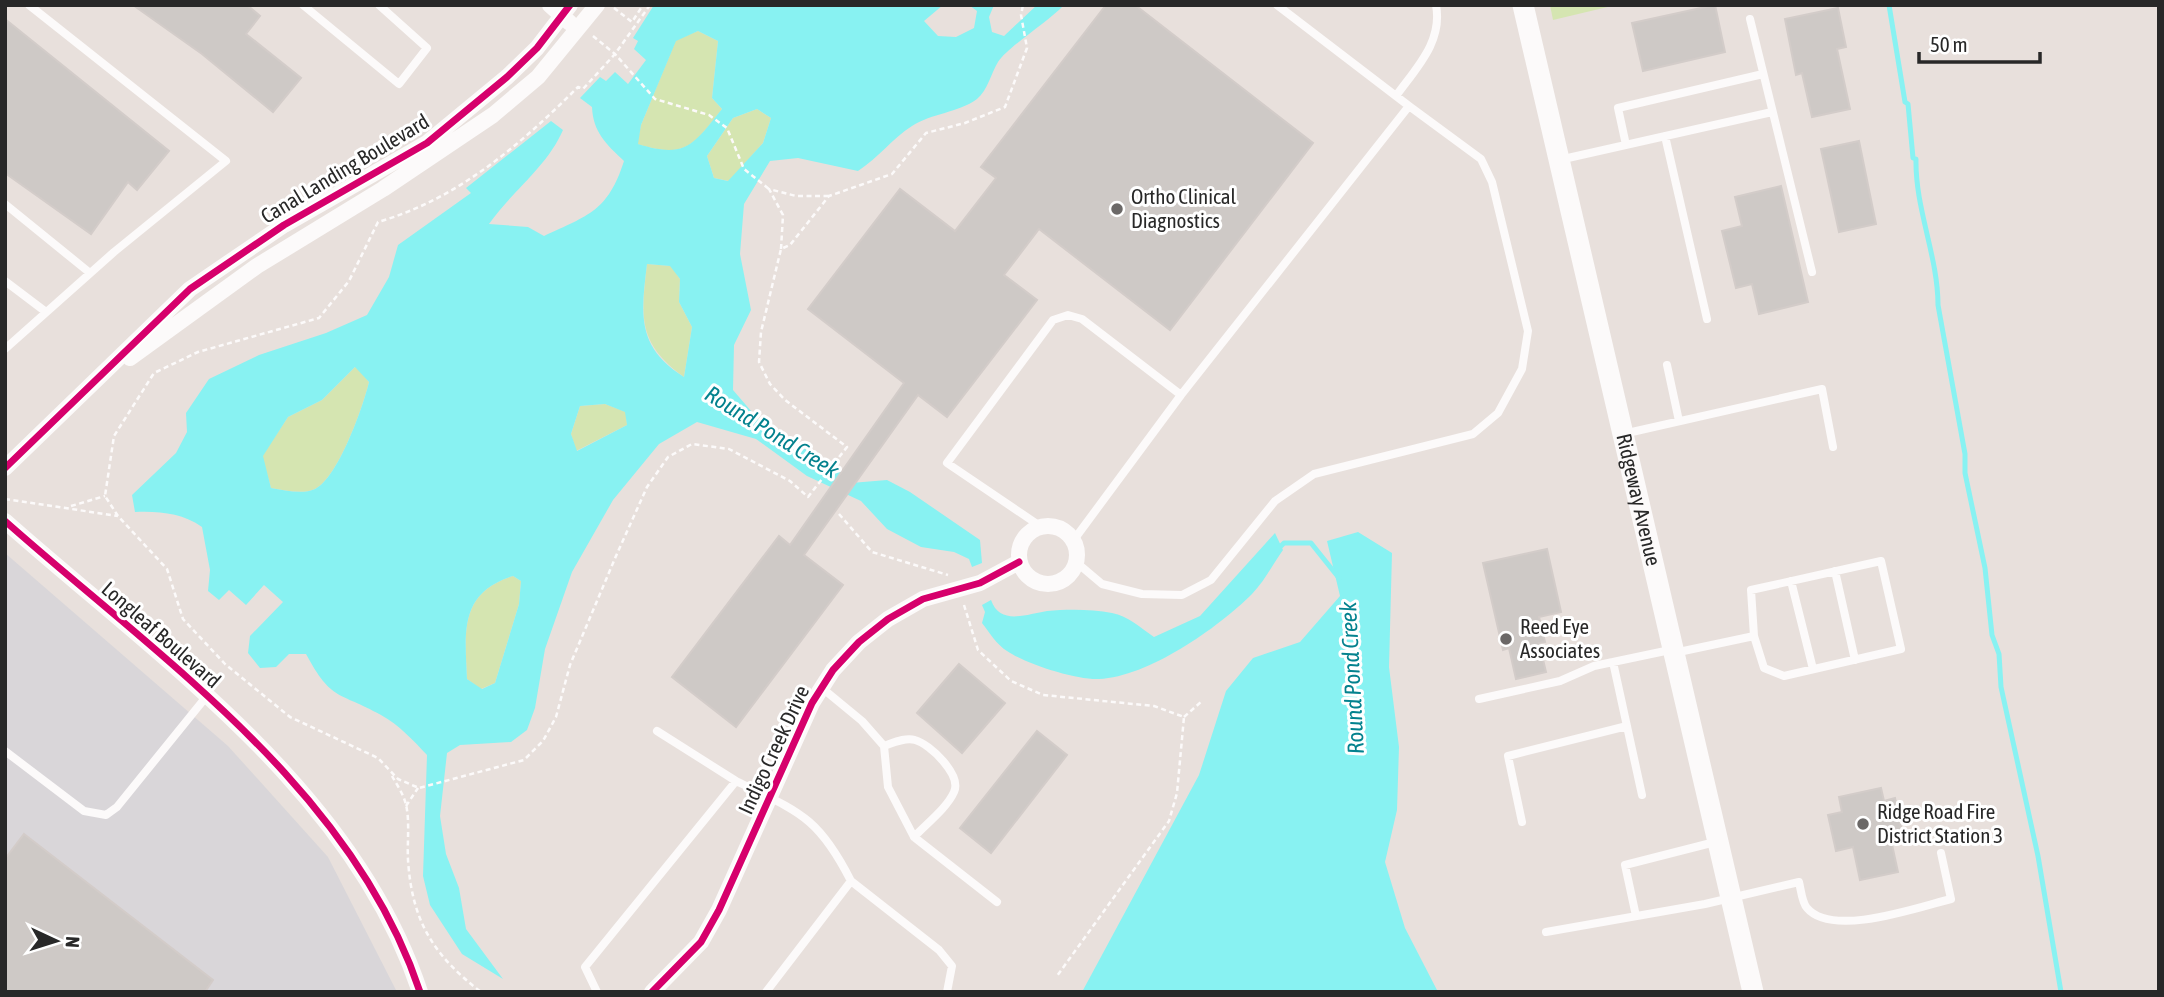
<svg xmlns="http://www.w3.org/2000/svg" width="2164" height="997" viewBox="0 0 2164 997" font-family="'Asap Condensed',sans-serif">
	<style>
		.industrial { fill: #d9d6d9 }
		.green { fill: #d5e5b1 }
		.water { fill: #88f2f2; fill-rule: evenodd }
		.lines { fill: none; stroke-linecap: round; stroke-linejoin: round }
		.stream { stroke: #88f2f2; stroke-width: 5 }
		.building { fill: #cec9c6; stroke: #d3ccc9; stroke-width: 2 }
		.path { stroke: #fcfafa; stroke-width: 2.5; stroke-dasharray: 5 3.5; stroke-linecap: butt }
		.service { stroke: #fcfafa; stroke-width: 8 }
		.minor { stroke: #fcfafa; stroke-width: 16 }
		.secondary { stroke: #fcfafa; stroke-width: 21 }
		.cycleway-casing { stroke: #fff; stroke-width: 11 }
		.cycleway { stroke: #d6006c; stroke-width: 7 }
		.poi-dot { fill: #6b6867; stroke: #fff; stroke-width: 2.5 }
		.labels { text-anchor: middle; stroke-width: 6; stroke-linejoin: round; paint-order: stroke }
		.street-label { font-size: 21px; fill: #282828; stroke: #fff }
		.poi-label { font-size: 21px; fill: #282828; stroke: #fff; text-anchor: start }
		.water-label { font-size: 23px; font-style: italic; fill: #03828e; stroke: #fff }
	</style>
	<rect width="100%" height="100%" fill="#e8e0dc"/>
	<path class="industrial" d="M5,553l223,193 100,111 69,135h-392z"/>
	<path class="green" d="M1550,5h66l-63,15z
		M698,31l20,10 -6,57 10,11c-29,37 -36,50 -85,35l4,-19 35,-85z
		M757,109l14,9 -8,25 -34,38 -15,-3 -7,-22 26,-38z
		M647,264l24,2 9,13 -1,23 13,25 -8,50c-47,-34 -43,-60 -37,-113z
		M356,366l13,16c-6,25 -31,96 -54,107 -13,6 -30,1 -44,-1l-9,-32 26,-39 34,-17z
		M605,404l21,8 1,13 -51,26 -5,-17 9,-28z
		M513,576l8,5 -2,23 -24,79 -14,6 -14,-10c-2,-47 -8,-86 46,-103z"/>
	<path class="water" d="M654,5h289l-19,16 14,15 18,1 18,-9 3,-17 -8,-6h25l-5,12 3,15 12,4 33,-31h27c-16,17 -55,41 -66,57 -7,11 -10,28 -21,37 -19,14 -45,14 -65,27 -19,12 -34,32 -54,45l-60,-13 -28,3 -26,43 -4,50 11,56 -17,35 -1,45 31,36 87,57 36,-3 23,12 70,48 2,23 -10,4 -3,-8 -15,-7 -33,-5 -34,-18 -26,-28 -54,-25 -51,-37 -59,-17 -38,22 -46,56 -41,72 -27,77 -10,59 -8,22 -16,12 -51,3 -13,8 -7,63 6,38 13,34 7,41 37,50 -41,-25 -32,-49 -7,-29 4,-121c-14,-15 -28,-30 -46,-40 -43,-24 -49,-13 -75,-61h-17l-13,13 -16,1 -12,-15 2,-17 33,-34 -19,-17 -18,20 -17,-15 -10,10 -11,-9 2,-21 -8,-43c-20,-14 -43,-16 -67,-15l-3,-17 44,-42 11,-21 -1,-19 23,-34 50,-24 67,-22 41,-18 22,-38 9,-32 73,-52 -5,-5 85,-67 12,9c-16,37 -51,61 -74,94l39,3 16,9c45,-21 64,-25 80,-75 -18,-17 -31,-29 -32,-54l-12,-9 20,-21 6,4 9,-9 13,12 18,-24 -12,-11 4,-8 -5,-3zM698,31l20,10 -6,57 10,11c-29,36 -36,50 -84,35l3,-19 35,-84zM757,109l14,9 -8,25 -35,38 -14,-3 -7,-22 26,-38zM647,264l23,2 10,13 -1,23 13,25 -8,50c-48,-30 -43,-63 -37,-113zM355,367l14,15c-6,25 -31,96 -54,107 -13,6 -30,1 -44,-1l-8,-32 25,-39 34,-17zM605,404l20,8 2,13 -50,26 -6,-17 9,-28zM513,576l8,5 -2,23 -24,79 -13,6 -15,-10c-2,-47 -8,-86 46,-103z
		M1358,532l34,21 -3,114 10,80 -2,63 -12,52 20,66 33,64h-356l117,-217 27,-84 27,-33 47,-16 40,-46 -13,-55z
		M1275,533l8,17c-10,14 -19,32 -31,44 -34,34 -104,83 -153,85 -23,1 -73,-15 -92,-28 -10,-6 -18,-19 -25,-28l3,-11 -3,-7 9,-5c9,26 36,14 56,11 20,-2 45,-2 65,2 16,3 29,15 42,24l46,-21z"/>
	<g class="lines">
		<path class="stream" d="M1889,5l16,97 3,2 5,54 3,1c-1,50 22,97 22,146l27,149v19l20,95 7,67 7,19 2,33 37,169 23,136
			M758,422l87,55
			M1277,550l7,-7h27l28,35"/>
	</g>
	<path class="building" d="M133,5h114l13,11 -14,18 55,44 -28,34 -71,-58z
		M1106,5h29l178,138 -143,187 -131,-101 -35,46 33,25 -90,117 -29,-22 -114,160 39,30 -107,142 -64,-50 107,-141 11,9 114,-162 -96,-74 92,-120 55,42 41,-53 -15,-11z
		M1715,5l10,47 -82,19 -11,-48z
		M1838,8l8,39 -9,2 13,60 -38,8 -10,-44 -6,2 -11,-56z
		M5,19l164,132 -32,39 -9,-8 -37,52 -86,-61z
		M1859,141l17,83 -37,8 -18,-83z
		M1781,186l27,116 -49,12 -7,-30 -16,4 -14,-57 20,-5 -7,-29z
		M1547,549l14,63 -22,5 6,25 -6,1 7,29 -30,7 -7,-31 -6,2 -20,-87z
		M959,664l46,39 -43,50 -45,-40z
		M1037,731l30,24 -76,98 -31,-25z
		M1881,788l3,13 11,-3 8,39 -12,3 7,32 -38,8 -7,-33 -17,4 -8,-36 14,-3 -3,-15z
		M24,834l189,146 -8,12h-200v-133z"/>
	<g class="lines">
		<path class="path" d="M650,5l-35,49 -32,35 -5,-2c-58,58 -120,112 -200,135l-29,59 -30,37 -121,34 -44,21 -40,63 -9,60 13,20 49,53 16,50 42,45 65,53 88,41 20,21 21,9 105,-28 19,-19 13,-24 14,-52 46,-109 31,-69 21,-30 24,-13 37,5 61,32 18,16 39,-50 -62,-47 -15,-16 -11,-22 2,-30 20,-83 9,-4 39,-49 63,-22 34,-41 39,-10 40,-16 22,-59 -6,-33 2,-10
			M614,8l18,14 11,-17
			M593,36l22,18 40,45 54,16 18,13 17,41 25,20
			M781,249l2,-34 -14,-26 27,7h33
			M5,499l113,17
			M71,506l34,-10
			M839,514l33,38 76,23
			M964,605l14,45 33,31 32,14 111,11 30,11 -7,76 -8,28 -112,155
			M1184,717l18,-16
			M392,776c5,9 12,19 14,29 4,16 1,38 2,55 4,61 25,95 73,132
			M406,806l12,-18"/>
		<path class="service" d="M303,5l96,79 28,-36 -48,-43
			M1750,19l62,253
			M1396,96c20,-28 47,-54 40,-91
			M1665,136l42,183
			M1626,145l-8,-37 145,-34
			M1559,160l213,-48
			M5,204l85,69
			M5,281l41,31
			M5,349l109,-97 112,-91 -197,-156
			M1667,365l12,56
			M1623,434l199,-45 11,58
			M1040,526l-93,-63 106,-143 15,-5 14,4 99,76
			M1073,541l108,-146 228,-289 -132,-101
			M1076,562l26,22 40,10 40,1 29,-15 64,-79 39,-27 159,-40 25,-21 24,-44 6,-38 -36,-149 -11,-23 -72,-53
			M1835,571l20,89
			M1791,581l22,88
			M1674,653l80,-17 10,32 20,8 117,-27 -20,-88 -130,29 3,46
			M1613,662l29,133
			M822,688l40,33 22,25
			M1479,699l81,-18 34,-15 76,-16
			M5,751l79,60 22,4 11,-8 89,-110
			M736,781c63,31 82,35 115,100l-85,111
			M1522,822l-14,-66 119,-30
			M914,837l-26,-50 -4,-41c9,-3 21,-9 31,-6 15,4 47,35 39,52 -7,16 -28,32 -40,45l83,65
			M851,881l88,69 13,16 -5,26
			M1636,916l-11,-51 90,-23
			M1546,932l159,-28 94,-22c2,8 3,21 8,26 25,30 112,-1 144,-9l-10,-46
			M597,992l-12,-25 151,-186 -79,-50"/>
		<path class="minor" d="M550,5l20,18
			M130,358l127,-92 126,-77 110,-74 45,-38 59,-72
			M5,468l185,-179 94,-64 143,-82 80,-66 30,-29 33,-43
			M5,521c153,136 348,268 415,471
			M1019 555a29 29 0 1 1 58 0a29 29 0 1 1-58 0Z
			M652,992l49,-50 18,-32 93,-207 21,-33 26,-28 29,-23 35,-20 57,-16 39,-21"/>
		<path class="secondary" id="s1" d="M1523,5l230,987"/>
		<g class="cycleway-casing">
			<path id="cycleway" d="M5,468l185,-179 94,-64 143,-82 80,-66 30,-29 33,-43
				M5,521c153,136 348,268 415,471
				M652,992l49,-50 18,-32 93,-207 21,-33 26,-28 29,-23 35,-20 57,-16 39,-21"/>
		</g>
		<use href="#cycleway" class="cycleway"/>
	</g>
	<g class="poi-dot">
		<circle cx="1117" cy="209" r="7"/>
		<circle cx="1506" cy="639" r="7"/>
		<circle cx="1863" cy="824" r="7"/>
	</g>
	<g class="labels">
		<g class="street-label">
			<text transform="translate(345 169) rotate(-31)" y="7">Canal Landing Boulevard</text>
			<text dy="7" stroke="none"><textPath href="#s1" startOffset="508">Ridgeway Avenue</textPath></text>
			<text transform="translate(161 635) rotate(41)" y="7">Longleaf Boulevard</text>
			<text transform="translate(774 750) rotate(-65)" y="7">Indigo Creek Drive</text>
		</g>
		<g class="poi-label">
			<text x="1131" y="204">Ortho Clinical<tspan x="1131" dy="24">Diagnostics</tspan></text>
			<text x="1520" y="634">Reed Eye<tspan x="1520" dy="24">Associates</tspan></text>
			<text x="1877" y="819">Ridge Road Fire<tspan x="1877" dy="24">District Station 3</tspan></text>
		</g>
		<g class="water-label">
			<text transform="translate(772 432) rotate(32)" y="8">Round Pond Creek</text>
			<text transform="translate(1352 678) rotate(-93)" y="8">Round Pond Creek</text>
		</g>
	</g>
	<rect width="2164" height="997" fill="none" stroke="#282828" stroke-width="14"/>
	<g transform="translate(56 941) rotate(94)" stroke="#ffffff" stroke-width="5" paint-order="stroke">
	<path d="M0-5L12 26L0 18L-12 26Z" fill="#282828"/>
	<text y="-10" font-size="19" font-weight="bold" text-anchor="middle" fill="#282828">N</text>
	</g>
	<path d="M1919 52v10h121v-10" fill="none" stroke="#282828" stroke-width="3.5"/>
	<text x="1930" y="52" font-size="21" fill="#282828" stroke="#ffffff" stroke-width="5" paint-order="stroke">50 m</text>
</svg>
